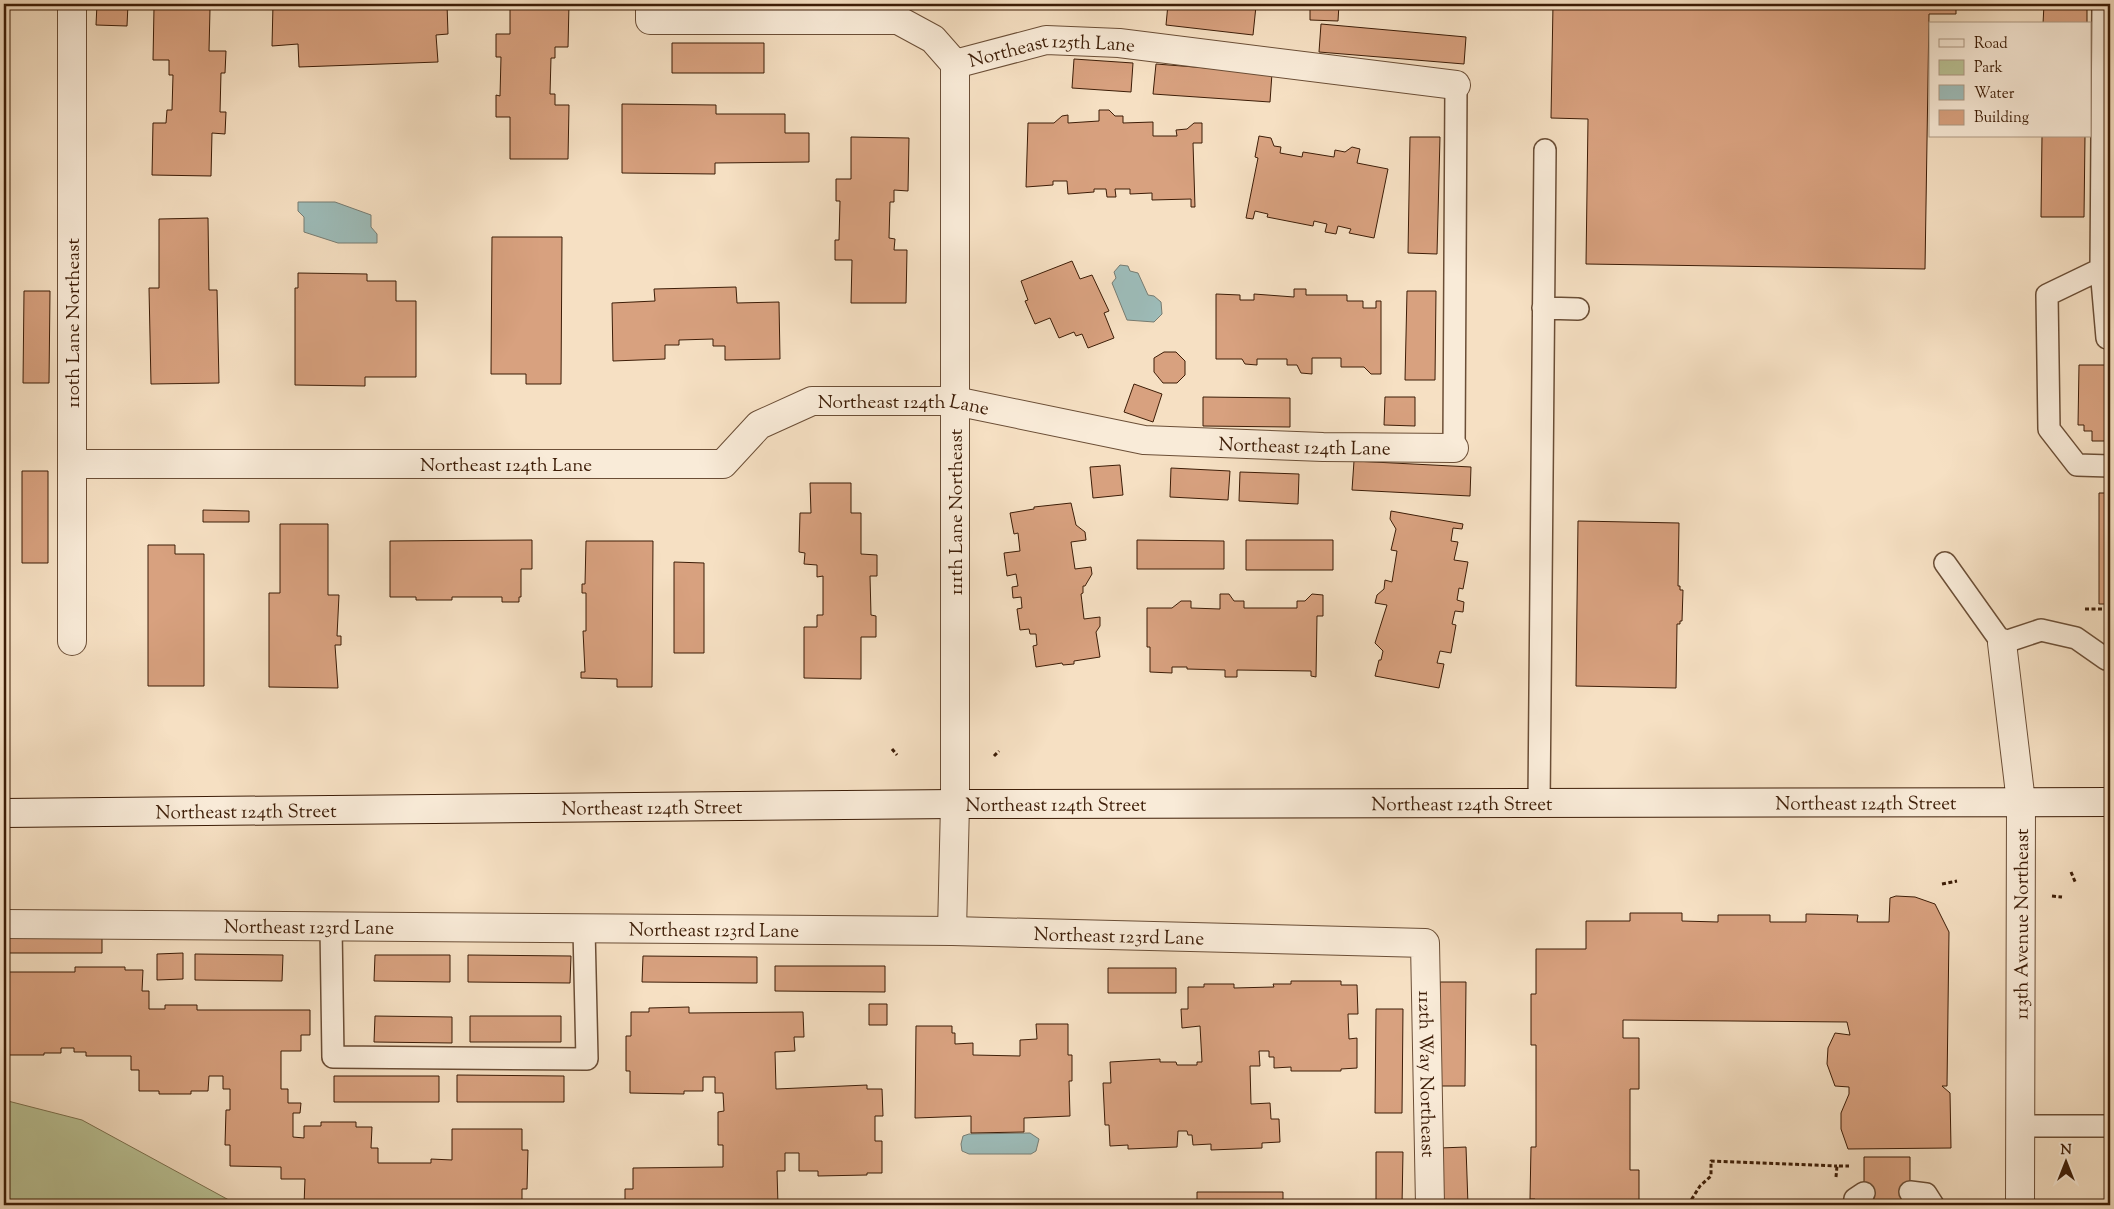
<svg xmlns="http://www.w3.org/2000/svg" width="2114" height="1209" viewBox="0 0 2114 1209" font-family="'Sorts Mill Goudy',serif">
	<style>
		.green { fill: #bac396; stroke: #7c704e }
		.water { fill: #9dbcb9; stroke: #777c72 }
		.building { fill: #d8a17f; stroke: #3d1d07 }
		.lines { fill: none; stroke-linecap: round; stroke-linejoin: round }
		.service-casing { stroke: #6b4e36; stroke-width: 24 }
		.minor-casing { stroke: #6b4e36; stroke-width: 30 }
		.tertiary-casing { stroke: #6b4e36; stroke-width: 30 }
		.secondary-casing { stroke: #3d1d07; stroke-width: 30 }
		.path { stroke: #3d1d07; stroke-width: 3; stroke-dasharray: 4 2.5; stroke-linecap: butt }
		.service { stroke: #f9ebd8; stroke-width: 21 }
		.minor { stroke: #f9ebd8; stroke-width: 28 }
		.tertiary { stroke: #f9ebd8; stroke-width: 28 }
		.secondary { stroke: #f9ebd8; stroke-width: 28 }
		.labels { text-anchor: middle; stroke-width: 4; stroke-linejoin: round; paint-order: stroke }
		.street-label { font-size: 19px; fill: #3d1d07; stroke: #f9ebd8 }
	</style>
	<rect width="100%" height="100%" fill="#f6e0c3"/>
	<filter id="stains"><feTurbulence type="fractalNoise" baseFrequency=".004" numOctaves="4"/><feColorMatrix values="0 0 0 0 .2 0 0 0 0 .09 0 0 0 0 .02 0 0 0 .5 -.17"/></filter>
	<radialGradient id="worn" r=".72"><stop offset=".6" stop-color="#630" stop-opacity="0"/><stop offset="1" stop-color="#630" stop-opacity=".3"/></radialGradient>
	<path class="green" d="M4,1100l78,20 156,85h-234z"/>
	<path class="water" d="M298,202h37l36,13v12l6,7v9h-39l-34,-11v-15l-6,-6z
		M1120,265l8,1 2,5 8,2 10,22 6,1 7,6 1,12 -8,8 -27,-2 -15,-37 4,-5 -2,-6z
		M1030,1133l9,6 -3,12 -5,3h-62l-7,-3 -1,-7 2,-8 6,-2z"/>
	<path class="building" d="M97,4h31l-1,22 -31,-1z
		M273,4h174l1,30 -12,1 2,27 -139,5 -1,-23 -26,2z
		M510,4h59l-1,43h-13v11h-4l-1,36h5v11h14l-1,54h-58v-42h-14v-22l4,1 1,-39h-5v-23h14z
		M1086,4h29v4z
		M1168,4h65l23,2 -3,29 -87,-10z
		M1310,4h29l-1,17 -28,-1z
		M1553,4h403v10h-27l-4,255 -339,-5 2,-145 -37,-1z
		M2044,4h43v20h-44z
		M154,8l56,1 -1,42h17l-1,22h-4l-1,39h6l-1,22 -13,-1 -1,43 -59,-1 1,-52h13l1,-13h5l1,-35h-4v-15h-16z
		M1321,24l145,13 -2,27 -145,-12z
		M672,43h92v30h-92z
		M1074,59l59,4 -2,29 -59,-4z
		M1156,64l116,9 -2,29 -117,-8z
		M622,104l94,1v9h69v19h24v29l-94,1v11l-93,-1z
		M1099,110h10l6,6h8v7l30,-1v14h24l-1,-6 11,-1 7,-6h8v20h-9l2,64h-4v-8l-39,1v-7l-22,1v-5h-15l1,8h-9l-1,-8h-12v3l-26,2 -1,-13h-14v4l-27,2 2,-64h26l8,-7 6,-1v8l31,-2z
		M1259,136l12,2 3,8 7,1 -1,6 22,4 1,-5 31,5 1,-7 10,2 7,-5 8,2 -3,14 31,6 -14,69 -25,-5 2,-4 -13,-3 -2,8 -11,-2 2,-8 -13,-3 -1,5 -46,-9 1,-3 -13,-3 -2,8 -7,-1 12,-60 -3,-1z
		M2042,136h43l-1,81h-43z
		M851,137l58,1 -1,53 -14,-1v12h-4l-1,36 6,1 -1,11h13l-1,53h-55l1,-43h-17v-20h4l1,-39h-4v-22h15z
		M1410,137h30l-3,117 -29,-1z
		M208,218l1,72h8l2,93 -68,1 -2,-96h10v-69z
		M492,237h70l-1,147h-35v-10h-35z
		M1072,261l8,18 12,-4 17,36 -5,2 10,25 -26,10 -6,-14 -6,2 -2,-4 -15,6 -9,-20 -15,6 -10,-23 3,-1 -7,-19z
		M298,273l69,1v7h29v20h20v76h-51v9l-70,-1v-97h3z
		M736,287l1,16 42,-1 1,57 -55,1v-14h-12v-7l-34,1v5h-14v14l-52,2 -1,-58 43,-2 -1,-12z
		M1294,289h12v6h41v6h16v7h13v-7h5v73h-10l-7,-7h-23v-9h-29v16l-11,-1 -4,-8h-10v-6h-30v6l-12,-1 -3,-5h-26v-65l24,1v5h14v-6l40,3z
		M24,291h26l-1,92h-26z
		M1407,291h29l-1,89h-30z
		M1164,352h12l9,9v14l-8,8h-14l-9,-11v-14z
		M2079,365h31v76h-18v-10h-8v-6h-6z
		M1134,384l28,10 -9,28 -29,-10z
		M1203,397l87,1v29l-87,-1z
		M1385,397h30v29l-31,-1z
		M1354,461l117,6 -1,29 -118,-6z
		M1120,465l3,30 -30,3 -3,-31z
		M1171,468l59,3 -2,29 -58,-3z
		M22,471h26v92h-26z
		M1240,472l59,2 -1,30 -59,-3z
		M810,483h41v30h10v41l16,1v21h-7l1,39 5,1v21h-15v42l-57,-1v-51h13v-12h6v-39l-6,1v-12l-13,-1 1,-11 -6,-1 1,-39h11z
		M2099,493h11v111h-11z
		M1071,503l5,22 9,7 1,8 -15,2 4,27 16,-2 1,7 -7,12h-2v7l-2,1 3,25 16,-2v9l-4,6 4,25 -26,4v3l-11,1 -1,-2 -26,4 -3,-21 4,-1 -1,-11h-6l-1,-5 -9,1 -3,-21 5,-1 -1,-11 -8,1 -1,-11 6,-1 -2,-12 -9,2 -3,-23 16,-2 -2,-18 -4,1 -4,-21 24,-4v-2z
		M203,510l46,1v11h-46z
		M1391,511l72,13 -1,5 -9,-1 -2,13 7,1 -4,18 14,2 -5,27 -4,-1 -2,12 7,2 -1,10 -8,-1 -3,13 4,1 -5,28 -11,-2 -3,12 7,1 -5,24 -64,-12 4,-16h2l2,-9 -8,-8 12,-38 -12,-2 2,-8 7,-6 1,-9 7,2 5,-31 -6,-1 5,-21 -6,-10z
		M1578,521l101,2 -1,63h2v4h3l-1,31h-2v3h-3l-1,64 -100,-2z
		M280,524h48v71h11l-2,41h4v9h-6l3,43 -69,-1v-94h11z
		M532,540v29h-11v28h-2v5h-17v-5h-50v3h-36v-3h-26v-56z
		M1137,540l87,1v28h-87z
		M1246,540h87v30h-87z
		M586,541h67l-1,146h-35v-8l-36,-1v-6h4l-2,-41h3v-38h-4v-9h3z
		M148,545h27v9h29v132h-56z
		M674,562l30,1v90h-30z
		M1220,594h9l5,7h10v7h53v-7h8l7,-7 11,1v21h-6l-1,61 -5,-1v-5l-74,-1v7h-12v-7l-38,-1v-2h-15v6l-22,-1v-25h-3v-39h25l9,-7h10v7l29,1z
		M1896,896l19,1 20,7 14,28 -2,154h-5l8,7 1,55 -103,1 -7,-20v-16l8,-19v-7l-14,-1 -8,-22 1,-16 7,-15 15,2 -3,-13 -224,-2v18h16v51h-9v81h9v35h-105l1,-6h-5l1,-52h5v-102h-5v-51h5v-45h50v-28h44v-8h52v8l36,1v-7h52v7h36v-8l52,1 -1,7h32l1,-24z
		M4,926h98v27h-98z
		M183,953v26l-26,1v-26z
		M195,954l88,1 -1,26 -87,-1z
		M375,955h75v27l-76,-1z
		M468,955l103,1 -1,27 -102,-1z
		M643,956l114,1v26l-115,-1z
		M775,966h110v26l-110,-1z
		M75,967h50v3h18l-1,21h7v18h16v-4h32v5h113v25h-9v16h-20v38h7v14h13l-1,10h-7v24l11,1v-12h17v-4h35v5h16l-1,21h7v15h53v-4l21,1v-31h70v21h6l-1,39h-5v16h-218l1,-26h-24v-12l-51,-1v-21h-5l1,-35h4v-21h-7v-13h-14l-1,15h-17v3h-32v-3h-20v-21h-8v-14h-45v-4h-12v-4h-13v5h-17v2h-40v-83h71z
		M1108,968h68v25h-68z
		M1291,981h50v4h16l1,29h-10l1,25 8,-1v30l-16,1v2h-50v-4l-17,1v-11h-5v-6h-10l1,15h-10l1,38 19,-1 1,16h8l1,23 -18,1v5l-51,2v-6l-18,1 -1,-10h-4l-1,-4h-9l-1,16 -49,2v-4l-18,1 -1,-21h-4l-2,-42h8l-1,-21 50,-3v3h16l1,3h20v-3h5l-2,-36 -18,2 -1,-19h7v-22h16v-3h30v4l40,-1 -1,-3h18z
		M1440,982h26l-1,104h-26z
		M869,1004h18v21h-18z
		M689,1007v6l114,-1 1,25h-10l1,14 -20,1 1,37 91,-4v4h15l1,27h-8v25h7v32h-15v2l-49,1v-5h-19v-18h-14v18h-8l1,34h-153v-16h8v-21l90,-1v-22h-5v-33l6,-1 -1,-18h-8v-16h-12v14h-19v3l-54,-1v-22h-4v-35h5v-24h18v-4z
		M1376,1009h27l-1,104h-27z
		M375,1016l77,1v26l-78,-1z
		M470,1016h91v26h-91z
		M1036,1024h32v31h4v26h-3l1,35 -46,2v14l-53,1v-17l-56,2 1,-92h36v7h3v11l18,-1v12l47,1v-16l17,-1z
		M457,1075l107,1v26h-107z
		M334,1076h105v26h-105z
		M1466,1147l2,58h-26l-2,-57z
		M1376,1152h27l-1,53h-26z
		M1864,1157h46v48h-46z
		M1197,1192h86v13h-86z"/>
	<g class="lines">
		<g class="service-casing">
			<path id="service" d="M2103,4l-2,265 -54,26 2,134 28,36 33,1
				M2101,269l6,69h3
				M1543,308l35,1
				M1454,448l2,-363
				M1945,563l57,80 39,-13 35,8 30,21
				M1539,804l6,-654
				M331,927l2,130 254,2 -3,-130
				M2020,1126h90
				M1910,1192l16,2 7,11
				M1854,1205l1,-6 9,-6"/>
		</g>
		<g class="minor-casing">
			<g id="minor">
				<path d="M72,4v637"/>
				<path id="s1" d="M650,4v16h248l35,19 22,25 91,-24 73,3 337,42"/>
				<path id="s2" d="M72,464h651l36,-39 53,-24h143l189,39 179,7 131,1"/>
				<path d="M2002,643l19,159"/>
				<path id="s3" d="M4,924l948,7 473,12 5,262"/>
				<path d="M952,931l3,-127v-740"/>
			</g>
		</g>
		<g class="tertiary-casing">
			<g id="tertiary">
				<path id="s4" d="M2020,1205l1,-403"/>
			</g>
		</g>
		<g class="secondary-casing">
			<g id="secondary">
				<path id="s5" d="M4,813l951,-9 1155,-2"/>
			</g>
		</g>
		<path class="path" d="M2085,609h25
			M892,749l5,6
			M994,756l5,-5
			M2071,872l5,12
			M1942,884l15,-3
			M2052,896l10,1
			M1836,1177l1,-11h12
			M1688,1205l12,-19 11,-10v-15l126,5"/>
		<use href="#service" class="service"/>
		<use href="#minor" class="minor"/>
		<use href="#tertiary" class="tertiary"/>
		<use href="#secondary" class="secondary"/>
	</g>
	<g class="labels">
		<g class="street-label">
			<text dy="7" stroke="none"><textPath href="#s1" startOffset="436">Northeast 125th Lane</textPath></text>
			<text transform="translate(72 323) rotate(-90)" y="7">110th Lane Northeast</text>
			<text dy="7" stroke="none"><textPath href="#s2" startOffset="854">Northeast 124th Lane</textPath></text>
			<text dy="7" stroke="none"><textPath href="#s2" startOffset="1259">Northeast 124th Lane</textPath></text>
			<text dy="7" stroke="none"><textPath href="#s2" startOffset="434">Northeast 124th Lane</textPath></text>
			<text transform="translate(955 512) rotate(-90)" y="7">111th Lane Northeast</text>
			<text dy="7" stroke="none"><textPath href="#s5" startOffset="1862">Northeast 124th Street</textPath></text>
			<text dy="7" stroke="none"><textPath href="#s5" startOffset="1052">Northeast 124th Street</textPath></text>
			<text dy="7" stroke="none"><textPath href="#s5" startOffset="1458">Northeast 124th Street</textPath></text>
			<text dy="7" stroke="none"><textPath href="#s5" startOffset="648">Northeast 124th Street</textPath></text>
			<text dy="7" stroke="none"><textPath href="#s5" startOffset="242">Northeast 124th Street</textPath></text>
			<text dy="7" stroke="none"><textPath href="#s4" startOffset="281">113th Avenue Northeast</textPath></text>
			<text dy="7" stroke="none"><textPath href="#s3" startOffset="305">Northeast 123rd Lane</textPath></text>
			<text dy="7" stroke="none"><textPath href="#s3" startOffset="710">Northeast 123rd Lane</textPath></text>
			<text dy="7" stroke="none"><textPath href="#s3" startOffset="1115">Northeast 123rd Lane</textPath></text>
			<text dy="7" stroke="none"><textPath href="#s3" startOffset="1552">112th Way Northeast</textPath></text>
		</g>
	</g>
	<rect width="2114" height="1209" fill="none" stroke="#f6e0c3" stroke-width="20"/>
	<rect x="5" y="5" width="2104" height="1199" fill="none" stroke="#3d1d07" stroke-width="2.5"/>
	<rect x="10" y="10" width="2094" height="1189" fill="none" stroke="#3d1d07"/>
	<rect x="1929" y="22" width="162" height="115" fill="#f9ebd8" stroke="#ae9984"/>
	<rect x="1939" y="39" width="25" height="8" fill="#f9ebd8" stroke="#ae9984"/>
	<text x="1974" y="48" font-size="15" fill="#3d1d07">Road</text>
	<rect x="1939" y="60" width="25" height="15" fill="#bac396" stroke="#ae9984"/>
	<text x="1974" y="72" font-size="15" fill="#3d1d07">Park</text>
	<rect x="1939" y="85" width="25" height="15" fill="#9dbcb9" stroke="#ae9984"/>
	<text x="1974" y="98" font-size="15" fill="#3d1d07">Water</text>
	<rect x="1939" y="110" width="25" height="15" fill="#d8a17f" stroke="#ae9984"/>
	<text x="1974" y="122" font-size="15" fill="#3d1d07">Building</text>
	<g transform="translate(2066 1162)" stroke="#f9ebd8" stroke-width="4" paint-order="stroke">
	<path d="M0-4L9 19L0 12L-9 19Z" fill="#3d1d07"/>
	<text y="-8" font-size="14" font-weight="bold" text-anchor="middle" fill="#3d1d07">N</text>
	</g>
	<rect width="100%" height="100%" filter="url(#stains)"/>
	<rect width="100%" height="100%" fill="url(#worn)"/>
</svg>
